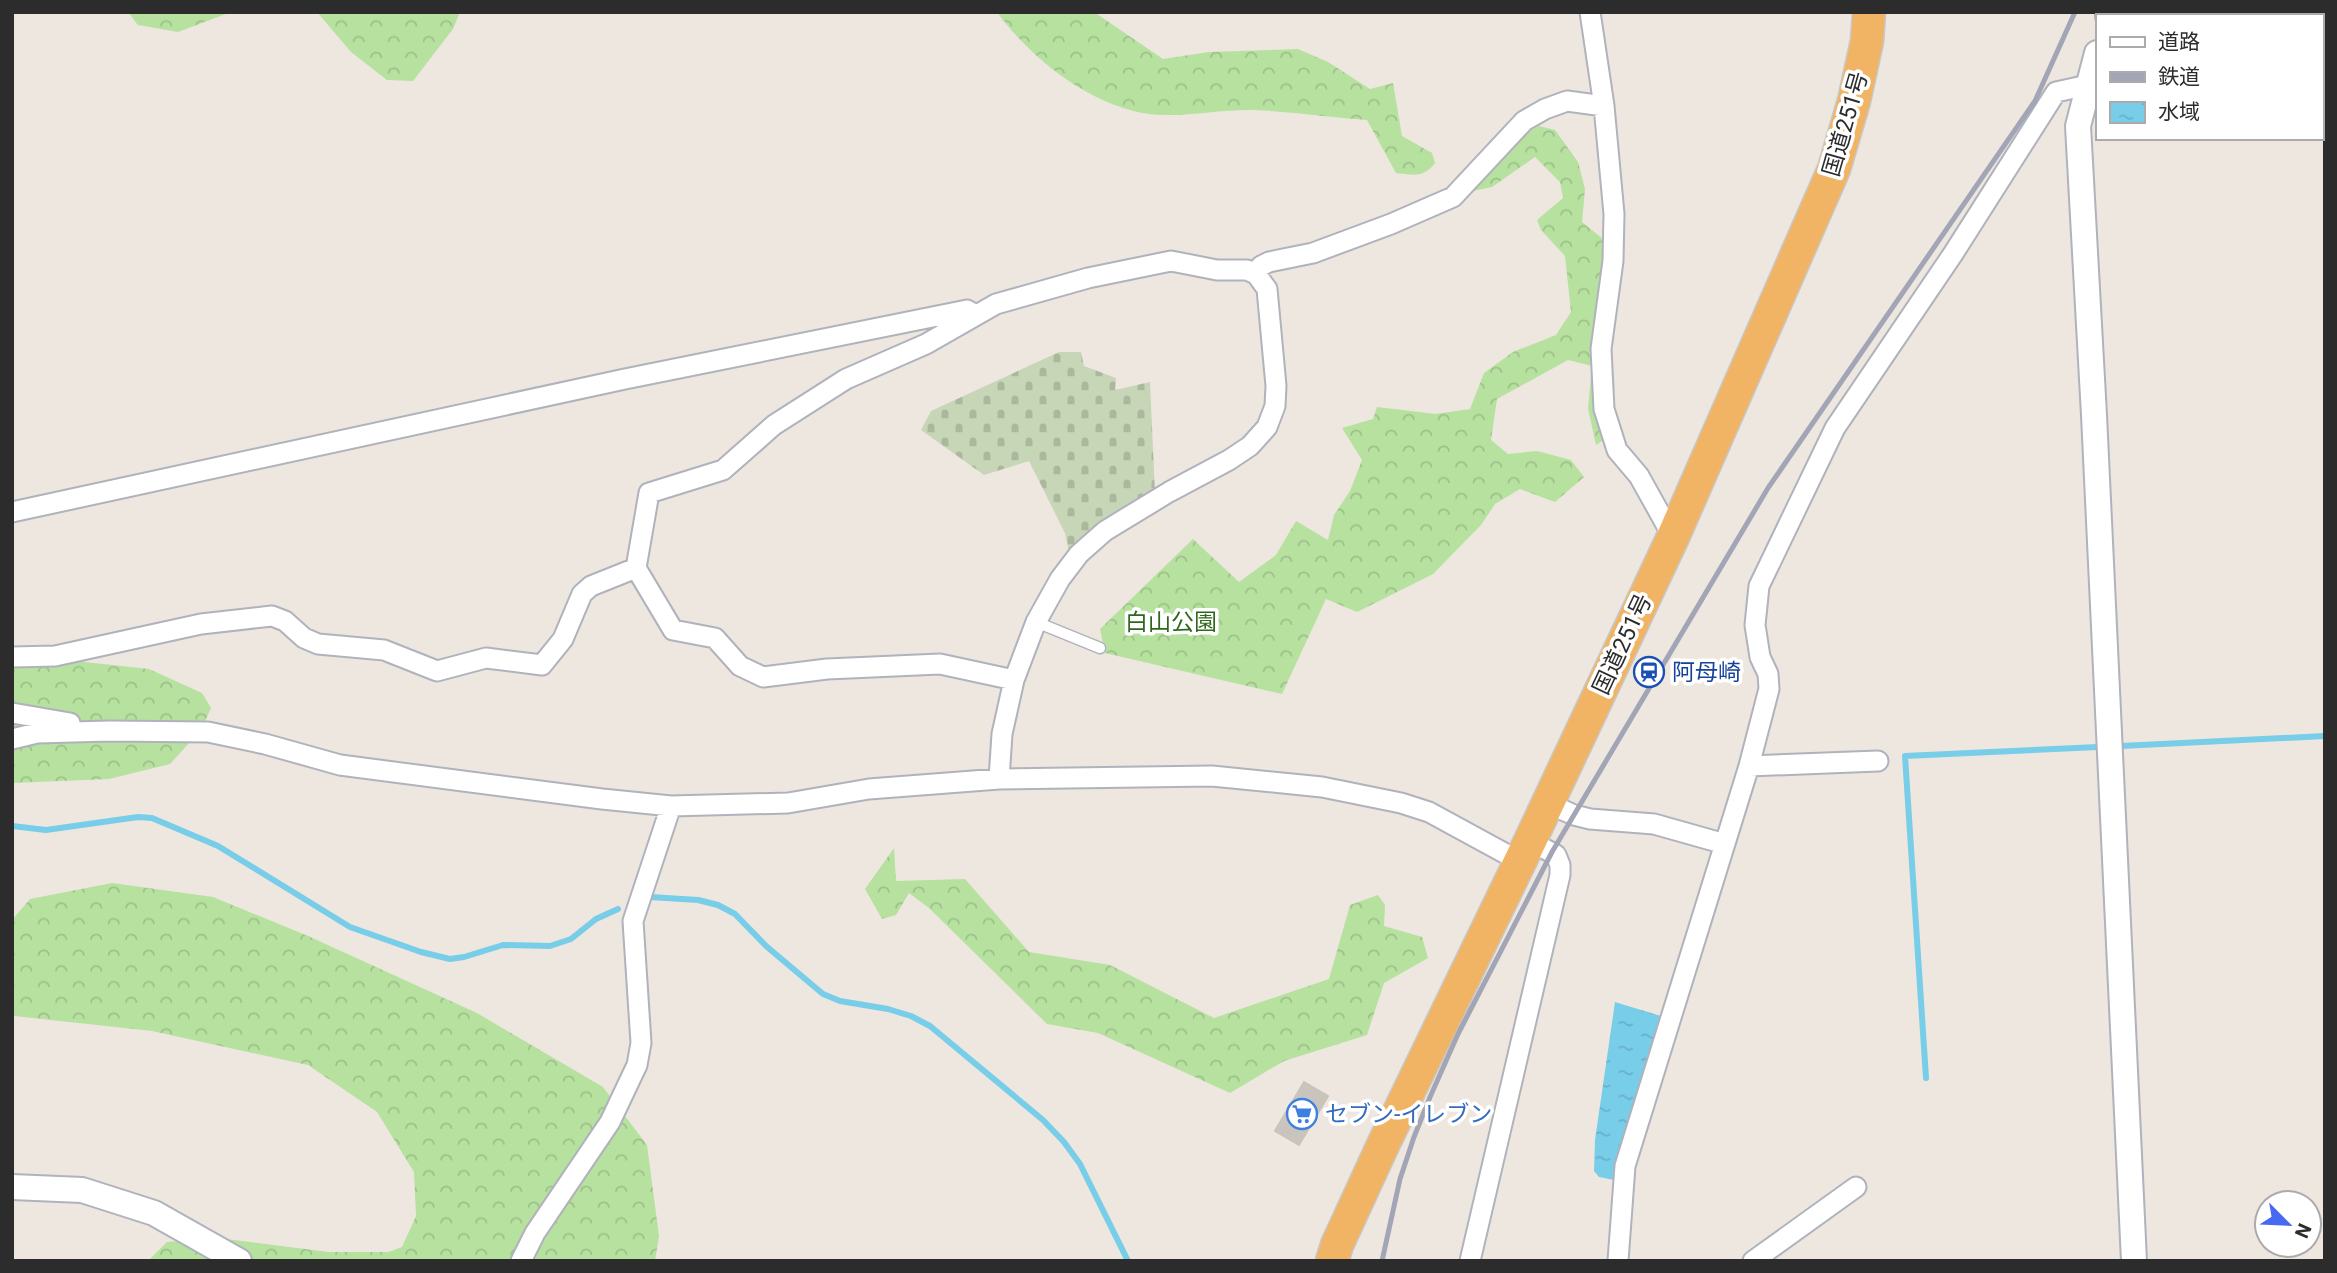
<svg xmlns="http://www.w3.org/2000/svg" width="2337" height="1273" viewBox="0 0 2337 1273" font-family="Roboto,'Noto Sans JP',sans-serif">
	<style>
		.forest { fill: url(#forest-crowns) }
		.cemetery { fill: url(#cemetery-stones) }
		.water { fill: url(#water-ripples) }
		.lines { fill: none; stroke-linecap: round; stroke-linejoin: round }
		.stream { stroke: #78cde9; stroke-width: 6 }
		.building { fill: #c9c5be; stroke: #c9c3b9; stroke-width: 2 }
		.service-casing { stroke: #b0b2bc; stroke-width: 13 }
		.minor-casing { stroke: #b0b2bc; stroke-width: 23 }
		.tertiary-casing { stroke: #b0b2bc; stroke-width: 28 }
		.trunk-casing { stroke: #c8c8c8; stroke-width: 35 }
		.service { stroke: #fff; stroke-width: 10 }
		.minor { stroke: #fff; stroke-width: 19 }
		.tertiary { stroke: #fff; stroke-width: 24 }
		.trunk { stroke: #f1b464; stroke-width: 32 }
		.rail { stroke: #a2a5b5; stroke-width: 5 }
		.labels { text-anchor: middle; stroke-width: 7; stroke-linejoin: round; paint-order: stroke }
		.street-label { font-size: 23px; fill: #2c2c2c; stroke: #fff }
		.park-label { font-size: 23px; fill: #2e671e; stroke: #fff }
		.transit-label { font-size: 23px; fill: #164399; stroke: #fff; text-anchor: start }
		.shop-label { font-size: 23px; fill: #366cbe; stroke: #fff; text-anchor: start }
	</style>
	<defs>
		<pattern id="forest-crowns" width="20" height="18" patternUnits="userSpaceOnUse" patternTransform="scale(1.75)"><rect width="20" height="18" fill="#b6e19f"/><path d="M2 6a3 3 0 1 1 6 0M12 15a3 3 0 1 1 6 0" fill="none" stroke="#9dc189"/></pattern>
		<pattern id="cemetery-stones" width="16" height="16" patternUnits="userSpaceOnUse" patternTransform="scale(1.75)"><rect width="16" height="16" fill="#c7d6b7"/><path d="M2 7V4a2 2 0 0 1 4 0v3zM10 15v-3a2 2 0 0 1 4 0v3z" fill="#abb89e"/></pattern>
		<pattern id="water-ripples" width="26" height="14" patternUnits="userSpaceOnUse" patternTransform="scale(1.75)"><rect width="26" height="14" fill="#78cde9"/><path d="M2 4q2-2 4 0t4 0M15 11q2-2 4 0t4 0" fill="none" stroke="#68b0c8"/></pattern>
	</defs>
	<rect width="100%" height="100%" fill="#ede7df"/>
	<path class="forest" d="M128,12h103l-53,20 -40,-7z
		M317,12h143l-7,17 -40,52 -26,-1 -36,-28z
		M997,12h97l69,47 46,-7 89,-3 30,13 42,27 23,-6 9,53 30,17 3,10c-11,15 -22,12 -39,10l-29,-53c-37,-3 -74,-8 -112,-10 -35,-1 -72,8 -106,4 -58,-8 -118,-55 -152,-102z
		M1539,126l16,4 23,32 7,27 -3,33 26,21 -3,196 -9,6 -8,-37 4,-42 -24,-6 -71,39 -6,41 17,14 29,-3 34,9 13,17 -29,25 -35,-13 -25,15 -14,21 -48,49 -76,38 -31,-13 -44,95 -177,-41 -5,-24 93,-90 46,43 37,-27 20,-34 32,19 6,-25 16,-24 12,-31 -20,-32 31,-9 4,-12 59,7 34,-5 14,-36 29,-21 43,-17 15,-23 -6,-56 -24,-26 -4,-10 26,-22 -3,-16 -25,-25 -43,30 -24,5 53,-56z
		M12,659h45l92,10 53,24 9,15 -10,22 -31,34 -61,15 -97,4z
		M894,848l2,33 69,-2 64,73 81,13 104,53 115,-39 21,-74 28,-10 7,10 -1,21 38,11 6,21 -44,25 -17,52 -83,26 -54,32 -132,-60 -51,-9 -118,-116 -20,-15 -13,22 -14,4 -17,-30z
		M112,883l101,14 95,39 169,77 126,74 44,58 12,91 -4,25h-507l19,-19 51,-4 111,14h60l13,-5 14,-31 -2,-44 -37,-60 -69,-47 -156,-34 -138,-15 -2,-96 18,-21z"/>
	<path class="cemetery" d="M1059,352h22l3,14 32,12 -1,12 35,-8 5,112 -85,63 -5,-24 -36,-72 -45,14 -63,-45 10,-19z"/>
	<path class="water" d="M1615,1002l49,15 -42,127 -8,36 -15,-3 -5,-6 1,-31z"/>
	<g class="lines">
		<path class="stream" d="M2321,73h4
			M2121,746l204,-10
			M12,826l34,4 92,-13 14,1 66,28 132,81 71,25 29,7 14,-2 39,-12 47,1 21,-7 25,-20 22,-10
			M650,897l48,3 20,5 17,9 31,32 57,48 17,7 48,8 23,7 19,10 113,94 21,22 16,22 48,97
			M1926,1078l-21,-322 193,-9"/>
	</g>
	<path class="building" d="M1304,1082l24,14 -29,49 -24,-14z"/>
	<g class="lines">
		<g class="service-casing">
			<path id="service" d="M1036,622l64,26"/>
		</g>
		<g class="minor-casing">
			<path id="minor" d="M1590,12l14,94 10,108 -1,47 -12,88 3,60 13,41 22,26 34,61
				M1256,274l5,-8 8,-4 44,-9 78,-29 62,-27 71,-76 21,-12 22,-8 37,5
				M12,512l613,-133 342,-69 9,5
				M12,657l43,-1 146,-32 71,-8 13,5 19,17 14,6 66,6 53,21 49,-13 56,7 21,-26 19,-45 9,-8 45,-18
				M12,713l58,10
				M12,739l25,-6 72,-2 99,1 57,12 75,21 262,34 69,7 117,-3 81,-14 130,-10 213,-3 110,11 79,16 28,9 90,49
				M1749,766l129,-5
				M999,779l3,-45 12,-54 22,-58 24,-43 19,-25 26,-23 64,-39 60,-32 21,-14 17,-19 8,-21 1,-20 -9,-97 -11,-15 -9,-4h-30l-46,-9 -83,17 -92,26 -70,40 -80,35 -72,46 -51,45 -74,23 -13,75 37,62 42,8 25,28 23,11 64,-8 113,-5 74,16
				M1547,803l27,12 16,4 64,5 71,20
				M521,1261l14,-28 75,-111 27,-57 4,-22 -8,-122 38,-115
				M1470,1261l90,-386v-10l-4,-10 -26,-14
				M1618,1261l7,-95 124,-400 20,-77 -1,-15 -8,-17 -5,-32 4,-39 76,-158 118,-174 103,-162 32,-7
				M1753,1261l103,-74"/>
		</g>
		<g class="tertiary-casing">
			<path id="tertiary" d="M2108,16l1,-4
				M2097,53l-19,73 16,289 40,846
				M12,1187l70,3 72,23 85,48"/>
		</g>
		<g class="trunk-casing">
			<path id="trunk" d="M1332,1261l5,-16 46,-100 147,-304 143,-304 161,-368 20,-68 13,-60 2,-29"/>
		</g>
		<use href="#service" class="service"/>
		<use href="#minor" class="minor"/>
		<use href="#tertiary" class="tertiary"/>
		<use href="#trunk" class="trunk"/>
		<path class="rail" d="M1382,1261l18,-82 14,-42 16,-40 28,-63 94,-182 216,-364 267,-387 40,-89"/>
	</g>
	<defs>
		<g id="station-ring" transform="scale(1.575)"><circle r="9.5" fill="#fff" stroke="#1a4fb4" stroke-width="1.5"/><path d="M-3-6H3Q5-6 5-4V2Q5 4 3 4L4.5 6H3L1.5 4h-3L-3 6H-4.5L-3 4Q-5 4-5 2V-4Q-5-6-3-6ZM-3.5-4v3h7v-3ZM-3.5 1v1.5H-2V1ZM2 1v1.5H3.5V1Z" fill="#1a4fb4"/></g>
		<g id="supermarket-ring" transform="scale(1.575)"><circle r="9.5" fill="#fff" stroke="#3f7fe0" stroke-width="1.5"/><path d="M-6-5.5h2.5l.6 2H6L4.5 2H-2.5L-4.4-4H-6ZM-1.5 3.2a1.3 1.3 0 1 0 .1 0ZM3 3.2a1.3 1.3 0 1 0 .1 0Z" fill="#3f7fe0"/></g>
	</defs>
	<g fill-rule="evenodd">
		<use href="#station-ring" x="1649" y="672"/>
		<use href="#supermarket-ring" x="1302" y="1114"/>
	</g>
	<g class="labels">
		<g class="street-label">
			<text transform="translate(1845 124) rotate(-74)" y="8">国道251号</text>
			<text transform="translate(1622 644) rotate(-65)" y="8">国道251号</text>
		</g>
		<g class="park-label">
			<text x="1171" y="630">白山公園</text>
		</g>
		<g class="transit-label">
			<text x="1672" y="680">阿母崎</text>
		</g>
		<g class="shop-label">
			<text x="1325" y="1122">セブン-イレブン</text>
		</g>
	</g>
	<rect width="2337" height="1273" fill="none" stroke="#2c2c2c" stroke-width="28"/>
	<rect x="2096" y="14" width="228" height="126" fill="#ffffff" stroke="#ababab" stroke-width="2"/>
	<rect x="2110" y="37" width="35" height="10" fill="#ffffff" stroke="#ababab" stroke-width="2"/>
	<text x="2158" y="49" font-size="21" fill="#2c2c2c">道路</text>
	<rect x="2110" y="72" width="35" height="10" fill="#a2a5b5" stroke="#ababab" stroke-width="2"/>
	<text x="2158" y="84" font-size="21" fill="#2c2c2c">鉄道</text>
	<rect x="2110" y="102" width="35" height="21" fill="url(#water-ripples)" stroke="#ababab" stroke-width="2"/>
	<text x="2158" y="119" font-size="21" fill="#2c2c2c">水域</text>
	<g transform="translate(2288 1224) rotate(114)"><circle r="33" fill="#ffffff" stroke="#ababab" stroke-width="2"/>
	<path d="M0-5L12 26L0 18L-12 26Z" fill="#486af2"/>
	<text y="-10" font-size="19" font-weight="bold" text-anchor="middle" fill="#2c2c2c">N</text>
	</g>
</svg>
